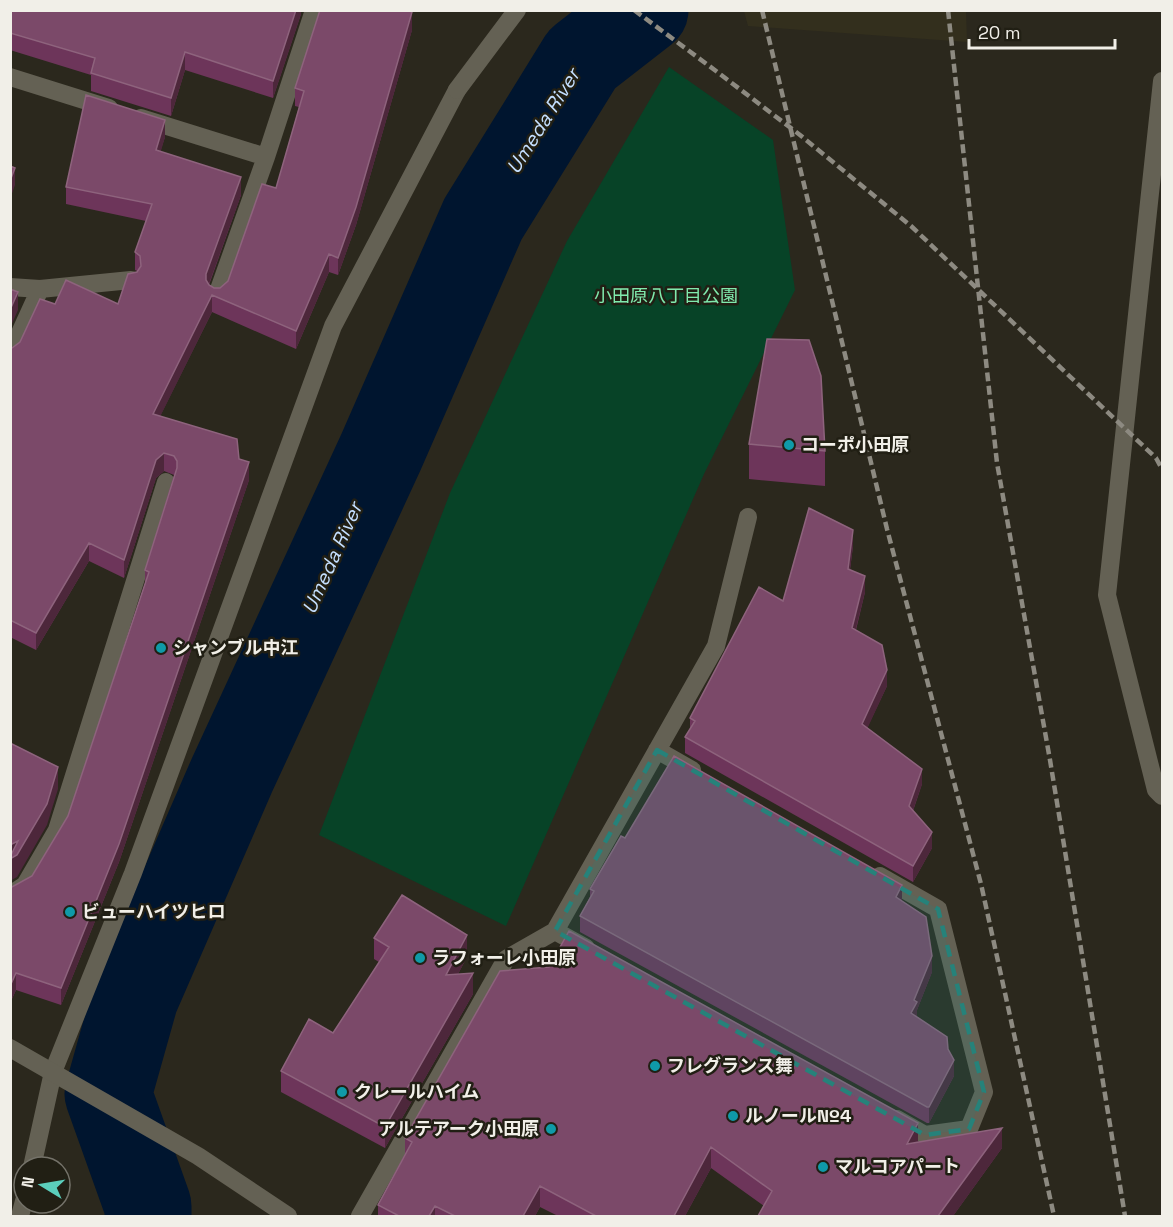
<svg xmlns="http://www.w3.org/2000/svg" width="1173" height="1227" viewBox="0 0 1173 1227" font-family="'Space Grotesk','Noto Sans JP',sans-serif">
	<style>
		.built { fill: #332f1d }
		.green { fill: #074327 }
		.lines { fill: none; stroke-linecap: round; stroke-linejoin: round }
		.river { stroke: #00152f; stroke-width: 87 }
		.service { stroke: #646154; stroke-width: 18 }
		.minor { stroke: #646154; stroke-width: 18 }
		.rail { stroke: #8d8a81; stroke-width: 4.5; stroke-dasharray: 9 4.5; stroke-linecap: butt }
		.wall { fill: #6d355a }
		.shaded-wall { fill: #4d273b }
		.building { fill: #7b4969; stroke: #8e637d; stroke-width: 1.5 }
		.marked { fill: #26827a; fill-opacity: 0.2; stroke: #26827a; stroke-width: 4.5; stroke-dasharray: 12 8; stroke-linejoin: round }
		.culture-dot { fill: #0f9aa8; stroke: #211f14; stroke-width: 2 }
		.labels { text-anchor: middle; stroke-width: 5; stroke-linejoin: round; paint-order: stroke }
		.park-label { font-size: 18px; fill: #80eaad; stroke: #211f14 }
		.poi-label { font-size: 18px; font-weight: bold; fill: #f1efe8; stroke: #211f14; text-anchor: start }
		.water-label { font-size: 20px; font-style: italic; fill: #c4dfff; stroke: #211f14 }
	</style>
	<rect width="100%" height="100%" fill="#2b281d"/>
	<path class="built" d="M744,11h222l1,31 -219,-16z"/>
	<path class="green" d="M669,67l104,73 22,150 -91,184 -198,452 -187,-91 131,-342 117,-252z"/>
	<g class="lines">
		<path class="river" d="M148,1216v-10l-40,-112 27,-96 97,-223 149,-323 102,-233 99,-160 63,-49"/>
		<path class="service" d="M10,77l99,31
			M141,118l125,39
			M10,287l30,2 91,-9
			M217,295l49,-138 48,-147
			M10,355l30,-66
			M10,895l15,-10 32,-55 109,-348
			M32,1167l21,-95 80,-199 200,-547 124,-236
			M20,1216l4,-15"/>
		<path class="minor" d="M1162,81l-55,514 49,195 6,6
			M457,90l60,-80
			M657,750l35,20
			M880,876l58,33 46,183 -15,37 -44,6 -28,-16
			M555,931l31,17
			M10,1048l188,108 90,60
			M360,1216l146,-257 49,-28 161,-285 32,-129"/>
		<path class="rail" d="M634,10l82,61 84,64 111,91 245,232 6,11
			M762,10l125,519 94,355 73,332
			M948,10l49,453 53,297 75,456"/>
	</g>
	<path class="wall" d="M10,10h291v4l-28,84 -88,-28 -14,46 -80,-25v-16l-81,-25z
		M412,30l-56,195 -18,50 -9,-3 -33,77 -84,-37 -52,104 79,43 10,21 -130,382 -58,143 -45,-15 -5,11 -1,-113 22,-12 36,-60 77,-232v-14l29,-95 -10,-4 -8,7 -32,100 -35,-17 -53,89 -26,-13v-289h2l8,-6 35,-38h63l19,-33 -2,-1v-18l11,-31 -80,-17v-17l99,-50 -5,15 81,43 -32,90 5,3h6l8,-7 48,-93 23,-81 -4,-1v-18z
		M749,444l76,7v35l-76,-7z
		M853,546l-3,24 15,22 -9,38 31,56 -20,42 55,56 -9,27 19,37 -19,34 -228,-129v-16l5,-8v-11l93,-117z
		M625,838l277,63 30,71 -15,38v7l31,32 6,27 -25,47h-2l-347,-191v-16l10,-19v-8z
		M374,938l93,19 -9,17 15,20 -88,154 -104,-56v-21l52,-38 46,-71 -5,-3z
		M405,1138l513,4 84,6 -49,68h-195l6,-10 -53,-38 -26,48h-127l-18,-9 -5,9h-157v-11l27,-51z"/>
	<path class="shaded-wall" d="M296,10h5v4l-28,84v-17z
		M412,12v18l-56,195 -18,50v-17z
		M185,52v18l-14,46v-18z
		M165,120v17l-9,31v-18z
		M15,168v17l-5,14v-18z
		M241,177v18l-35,97v-18z
		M329,254v18l-33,77v-18z
		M18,292v18l-8,18v-18z
		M212,295v17l-59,119v-17z
		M164,453v18l-8,7 -32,100v-18l32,-100z
		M249,462v18l-130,382 -58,143v-17z
		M853,530v16l-5,39v-16z
		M89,543v18l-53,89v-17z
		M865,576v16l-13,52v-16z
		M887,670v16l-25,54v-16z
		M58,767v22l-11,36 -30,52 -7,4v-36z
		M922,769v15l-13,38v-16z
		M932,832v16l-19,34v-16z
		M902,885v16l-6,-4z
		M467,935v22l-21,40v-22z
		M932,956v16l-15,38v8l-6,-5 3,-13z
		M16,973v17l-5,11v-17z
		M473,973v21l-88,154v-21z
		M954,1060v16l-25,47v-16z
		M918,1123v21h-11z
		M1002,1128v20l-49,68h-15z
		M711,1147v21l-26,48h-11z
		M540,1186v21l-5,9h-12z
		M435,1206v10h-6z"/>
	<path class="building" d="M10,10h286l-23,71 -88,-29 -14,46 -80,-25 4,-15 -85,-25z
		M320,10h87l5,2 -56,195 -18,51 -9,-4 -33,77 -84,-36 -59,119 84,25 2,20 10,3 -130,382 -58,144 -45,-15 -5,11 -1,-96 22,-12 36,-60 81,-244 -4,-2 32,-102v-7l-3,-5 -10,-3 -8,7 -32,100 -35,-17 -53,90 -26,-13v-272h2l8,-6 20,-43 15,5 11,-24 52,24 10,-30 9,-2 4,-6 -1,-10 -5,-4 17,-48 -86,-17 20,-92 79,25 -9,30 85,27 -35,97v6l3,5 5,3h6l8,-7 34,-97 14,4 28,-97 -9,-3z
		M10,166l5,2 -5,13z
		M10,289l8,3 -8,18z
		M767,339l42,1 12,36 4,75 -76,-7z
		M809,508l44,22 -5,39 17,7 -13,52 30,17 5,25 -25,54 60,45 -13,37 23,26 -19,34 -228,-129 10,-16 -5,-3 69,-131 24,14z
		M10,743l48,24 -11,37 -30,51 -7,4v-2l8,-16 -8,4z
		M674,756l228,129 -6,12 30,20 6,39 -18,44 3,2 -6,11 36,24 1,12 6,11 -25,47h-2l-347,-191 14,-25 -4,-2 31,-53 4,2z
		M402,895l65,40 -21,40 27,-2 -88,154 -104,-56 28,-52 24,14 56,-86 -15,-9z
		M569,931l349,192 -11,21 95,-16 -64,88h-180l14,-25 -61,-44 -37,69h-78l-56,-30 -17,30h-68l-20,-10 -6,10h-30l-21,-11 34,-63 -7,-4 95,-167 49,-4z"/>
	<path class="marked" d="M657,750l281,159 46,183 -15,37 -44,6 -370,-204z"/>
	<g class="culture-dot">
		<circle cx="789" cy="445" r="6"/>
		<circle cx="161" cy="648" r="6"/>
		<circle cx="70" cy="912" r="6"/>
		<circle cx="420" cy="958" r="6"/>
		<circle cx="655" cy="1066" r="6"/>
		<circle cx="342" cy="1092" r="6"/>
		<circle cx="733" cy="1116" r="6"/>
		<circle cx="551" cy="1129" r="6"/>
		<circle cx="823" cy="1167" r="6"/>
	</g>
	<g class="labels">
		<g class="park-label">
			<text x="666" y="302">小田原八丁目公園</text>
		</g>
		<g class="poi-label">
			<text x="801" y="451">コーポ小田原</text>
			<text x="173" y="654">シャンブル中江</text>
			<text x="82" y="918">ビューハイツヒロ</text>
			<text x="432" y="964">ラフォーレ小田原</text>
			<text x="667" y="1072">フレグランス舞</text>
			<text x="354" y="1098">クレールハイム</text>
			<text x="745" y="1122">ルノール№4</text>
			<text x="539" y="1135" text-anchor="end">アルテアーク小田原</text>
			<text x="835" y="1173">マルコアパート</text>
		</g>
		<g class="water-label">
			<text transform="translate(543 121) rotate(-58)" y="7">Umeda River</text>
			<text transform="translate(332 558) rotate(-66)" y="7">Umeda River</text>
		</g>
	</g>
	<rect width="1173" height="1227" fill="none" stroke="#f1efe8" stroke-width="24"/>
	<g transform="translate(42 1185) rotate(281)"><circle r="28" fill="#211f14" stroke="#747269" stroke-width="1.5"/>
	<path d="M0-4.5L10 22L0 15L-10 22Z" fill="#5bcebc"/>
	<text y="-9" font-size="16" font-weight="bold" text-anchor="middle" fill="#f1efe8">N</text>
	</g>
	<path d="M969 39v9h146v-9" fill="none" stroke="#f1efe8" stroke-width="3"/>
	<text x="978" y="39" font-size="18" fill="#f1efe8" stroke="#211f14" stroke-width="4.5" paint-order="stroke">20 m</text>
</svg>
